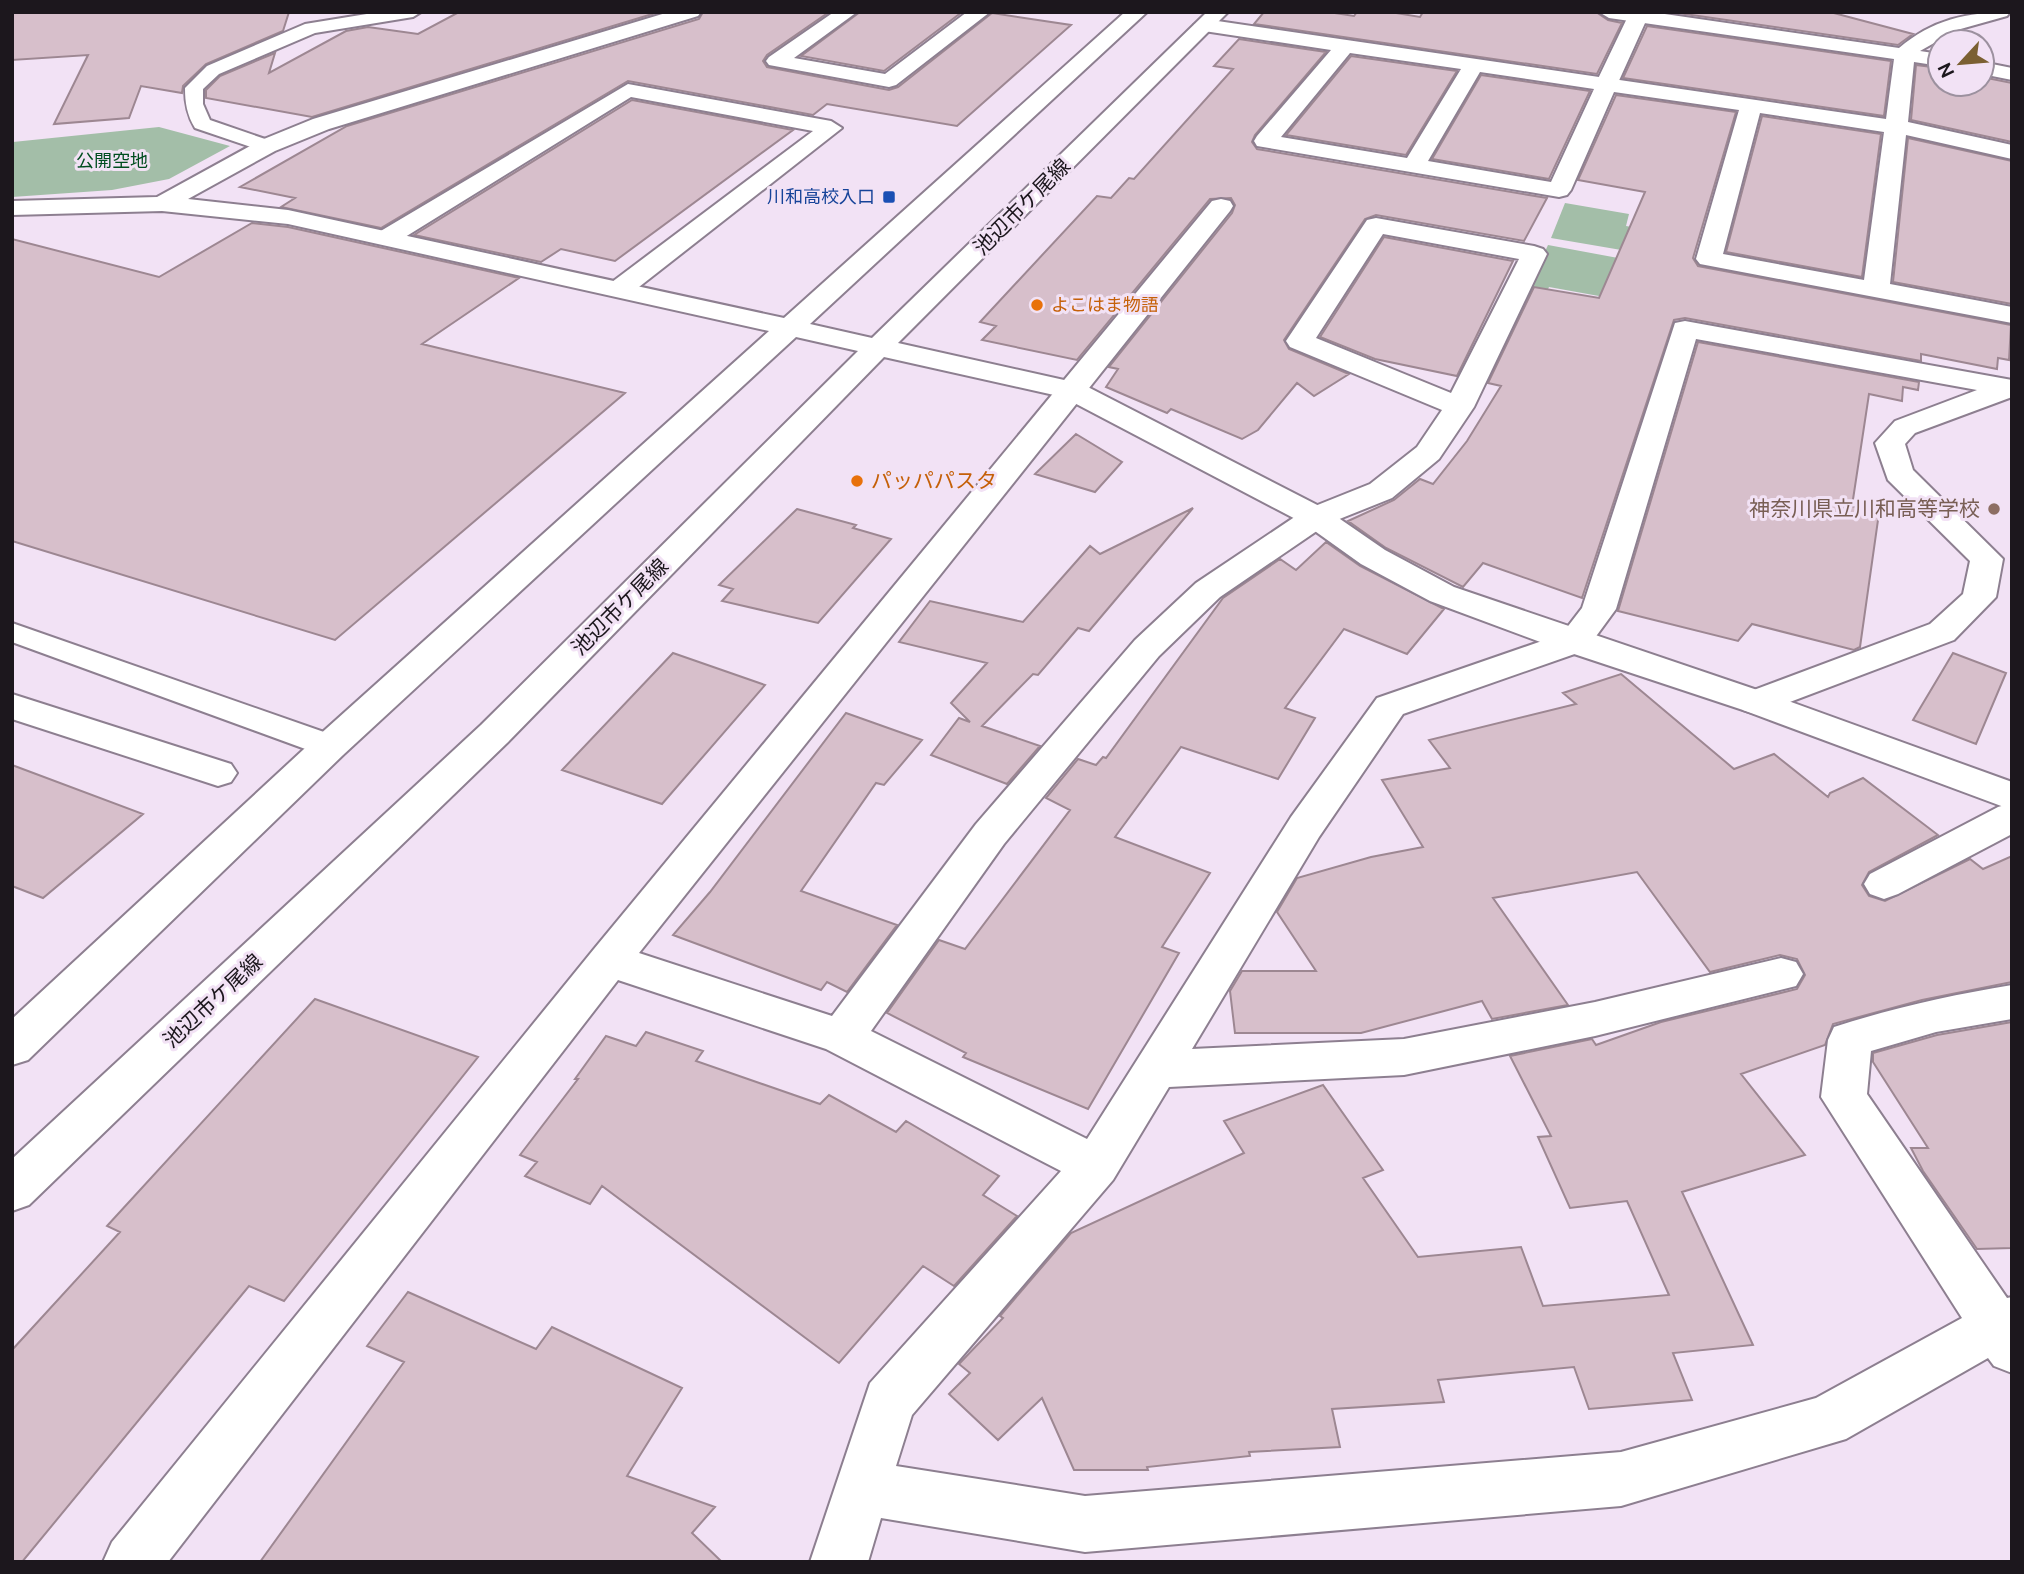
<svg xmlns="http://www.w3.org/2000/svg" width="2024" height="1574" viewBox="0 0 2024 1574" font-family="Ubuntu,'Noto Sans JP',sans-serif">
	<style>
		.green { fill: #a3bea8 }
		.building { fill: #d7bfcb; stroke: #9d8792; stroke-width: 2 }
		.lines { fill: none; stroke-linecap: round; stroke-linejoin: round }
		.lane-casing { stroke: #8d7f90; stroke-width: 4 }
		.street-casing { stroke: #8d7f90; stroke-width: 4 }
		.secondary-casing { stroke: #8d7f90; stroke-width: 4 }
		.lane { fill: #fff; fill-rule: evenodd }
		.street { fill: #fff; fill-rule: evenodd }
		.secondary { fill: #fff; fill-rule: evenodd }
		.transit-dot { fill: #1a4fb4; stroke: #f2e2f5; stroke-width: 2.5 }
		.food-dot { fill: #e8710a; stroke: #f2e2f5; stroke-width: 2.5 }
		.education-dot { fill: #8d6e63; stroke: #f2e2f5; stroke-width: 2.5 }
		.labels { text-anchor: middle; stroke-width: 6; stroke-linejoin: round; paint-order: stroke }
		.far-park-label { font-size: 18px; fill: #004d1f; stroke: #f2e2f5 }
		.far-transit-label { font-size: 18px; fill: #164399; stroke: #f2e2f5; text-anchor: end }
		.far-food-label { font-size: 18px; fill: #c56008; stroke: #f2e2f5; text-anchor: start }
		.street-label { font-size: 21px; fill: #1c171d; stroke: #f2e2f5 }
		.food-label { font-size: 21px; fill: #c56008; stroke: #f2e2f5; text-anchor: start }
		.education-label { font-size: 21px; fill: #785e54; stroke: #f2e2f5; text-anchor: end }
	</style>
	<rect width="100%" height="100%" fill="#f2e2f5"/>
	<path class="green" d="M159,127l71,19 -61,33 -57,11 -100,7 1,-55z
		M1565,203l64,11 -3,12 59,10 -11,23 -123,-21z
		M1548,245l124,23 -51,32 -72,-13 -7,16 -19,-4z"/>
	<path class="building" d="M12,12h277l-6,19 -77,33 -23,22 -1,7 -41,-7 -12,32 -75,6 34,-69 -76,5z
		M459,12h200l-347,105 -106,-19v-8l14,-14 55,-23 -6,20 77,-42 22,-4 50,7z
		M703,12h126l-62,43 -4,6 4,6 122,23 9,-3 94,-74 79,12 -114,101 -130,-22 -14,11 -185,-34 -247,147 -100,-21 14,-9 -55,-11 107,-61 352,-107z
		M860,12h102l-78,59 -83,-15z
		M1264,12h64l26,4 3,-4h33l30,5 3,-5h173l12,8 14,3 -25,51 -343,-50z
		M1671,12h159l83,22 -15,11z
		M1647,26l244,35 -7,55 -261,-38z
		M1239,39l87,13 -71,83 -3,7 5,7 290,49 -23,43 -148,-26 -11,4 -81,121 5,9 60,25 -35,22 -17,-13 -39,47 -16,9 -71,-30 -4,4 -61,-26 12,-18 -9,-2 123,-154 3,-8 -4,-7 -21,1 -133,161 -95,-20 14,-14 -16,-4 117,-126 14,2 18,-20 5,1 99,-110 -19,-3z
		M1351,56l106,15 -51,84 -120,-20z
		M1916,65l24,3v16h42v-7l30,6v59l-101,-22z
		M1481,75l109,16 -41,88 -117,-20z
		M1616,95l120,17 -43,146 5,8 313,59 -2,35 -11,-2 -1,11 -76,-15v7l-236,-43 -11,2 -92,278 -99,-35 -20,24 -77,-39 -38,-27 46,-21 26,-21 13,5 34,-43 34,-55 -13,-3 46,-96 65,11 46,-106 -67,-12z
		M632,100l161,30 -178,131 -54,-12 -20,13 -127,-27z
		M1762,116l119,18 -19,143 -136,-25z
		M1908,138l104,23v143l-119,-22z
		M252,223l36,4 231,51 -97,66 203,49 -290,247 -323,-99v-302l147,38z
		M1384,237l129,24 -56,115 -82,-17 -55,-22z
		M1698,342l221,40 -1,8 -15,-3 -1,14 -33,-7 -17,112 27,7 -19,134 -6,3 -102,-26 -14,17 -120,-30z
		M1076,434l46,28 -27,30 -60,-18z
		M1193,508l-104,123 -11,-3 -40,47 -5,-1 -51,52 58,20 -33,38 -76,-29 28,-37 11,4 -19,-19 36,-40 -88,-21 31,-41 93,21 67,-76 10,8z
		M797,509l59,16 -3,3 38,11 -73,84 -96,-22 11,-12 -14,-4z
		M1326,542l34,24 84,43 -37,45 -63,-25 -59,79 30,10 -37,61 -97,-32 -66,90 95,36 -48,74 17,6 -91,156 -125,-52 3,-4 -79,-40 52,-73 26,9 105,-139 -24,-12 32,-39 18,6 7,-8 3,1 117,-160 57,-39 16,11z
		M673,653l92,32 -103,119 -100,-34z
		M1953,653l53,20 -30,71 -63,-24z
		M1621,674l113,95 40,-15 54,43 2,-4 33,-15 75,57 -69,37 -7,13 7,11 16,5 85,-42 13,10 29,-13v126l-90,18 -89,24 -8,21 -84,29 64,81 -123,37 71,153 -80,8 19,47 -103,9 -15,-42 -136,13 6,22 -112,7 8,38 -91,5 1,4 -103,11 1,3h-74l-32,-72 -44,42 -49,-46 21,-21 -11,-9 44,-46 -3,-2 71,-83 173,-80 -20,-32 99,-36 60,85 -20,8 55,79 103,-10 22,59 126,-11 -42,-94 -57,7 -32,-71 13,-1 -41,-80 82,-17 4,6 65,-23 136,-33 8,-14 -8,-16 -17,-4 -70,17 -73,-100 -144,26 75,107 -76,14 -10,-18 -121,32h-126l-5,-42 12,-20h74l-39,-59 20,-34 74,-21 52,-10 -41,-67 68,-12 -21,-28 147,-36 -13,-11z
		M846,713l76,27 -38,45 -8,-2 -75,108 96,34 -50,67 -20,-10 -6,8 -148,-55 37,-43z
		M12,765l131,49 -100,84 -31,-12z
		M315,999l163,58 -194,244 -35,-15 -227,276h-10v-212l108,-118 -13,-6z
		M2012,1022v226l-35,1 -54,-78 -12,-23h17l-55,-86v-9l64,-18z
		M646,1032l57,19 -7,10 124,43 9,-9 67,37 10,-11 93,55 -16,19 34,21 -63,70 -31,-20 -84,97 -237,-177 -12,18 -65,-28 12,-14 -17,-7 58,-76h-3l31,-43 30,10z
		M408,1292l128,57 16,-22 130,61 -55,88 88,31 -23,26 30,29h-462l144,-200 -37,-16z"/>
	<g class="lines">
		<g class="lane-casing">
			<path id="lane" d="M379,12h42l-8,5 -98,16 -96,41 -16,15v15l7,16 64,22 3,4 -3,4h-14l-65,-22c-8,-13 -10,-25 -10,-40l22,-22 98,-42z
				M12,623l329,115 5,8 -5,8 -11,3 -11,-3 -307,-112z"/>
		</g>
		<g class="street-casing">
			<path id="street" d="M834,12h23l-63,46 91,16 82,-62h23l-94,73 -7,2 -120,-22 -3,-4 3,-4z
				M1599,12h52l248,36c33,-28 68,-36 111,-36l-3,4 -50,14 -37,21 20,3v12l-26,-4 -6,60 104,23v14l-106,-24 -16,149 122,23v16l-312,-59 -4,-5 43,-149 -125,-18 -43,98 -4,5 -8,2 -302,-51 -3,-5 3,-5 74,-86 -127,-19 -10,-6 10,-6 682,100 8,-60 -285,-41zM1350,53l111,16 -54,89 -126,-21zM1480,72l114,17 -43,93 -123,-21zM1760,113l124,19 -20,148 -141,-26z
				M1982,62l30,6v12l-30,-6z
				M628,84l203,37 11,7 -212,166h-18l-4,-6 4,-6 201,-151 -182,-34 -234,145h-18l-4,-5 4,-5z
				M1221,199l9,2 3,5 -3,5 -591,742 193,63 144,-192 159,-184 61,-57 109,-73 65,-26 47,-37 25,-37 -152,-63 -4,-6 81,-121 9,-2 158,28 9,3 4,5 -73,153 -35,52 -47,39 -65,26 -107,73 -61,59 -155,188 -133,187 216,108 204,-322 86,-119 185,-64 20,-26 93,-285 10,-2 327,59v17l-97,36 -10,11 8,26 90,89 -7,38 -42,43 -185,70 -13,4 -13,-4 -5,-8 5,-8 187,-70 33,-30 7,-33 -82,-81 -13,-37 20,-22 82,-31 -281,-51 -80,270 -30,41 -183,64 -84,123 -127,212 212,-10 191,-37 186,-44 15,4 7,12 -7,12 -201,50 -191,39 -235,12 -56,93 -201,235 -16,51 189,30 536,-44 195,-54 146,-80 -141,-221 7,-57 6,-13c59,-19 117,-32 178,-42v34l-76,13 -65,19 -4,43 140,204 5,-1v76l-18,-7 -6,-8 -142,81 -225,67 -536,46 -204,-34 -13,44h-58l60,-179 191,-212 -235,-122 -208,-69 -450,582h-65l9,-20 482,-593 618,-748zM1383,234l136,25 -68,134 -135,-55z
				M12,694l219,70 6,9 -6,9 -13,4 -206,-67z
				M2012,803v31l-114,60 -14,5 -14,-5 -6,-10 6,-10 128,-67z"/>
		</g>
		<g class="secondary-casing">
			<path id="secondary" d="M669,12h32l-3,4 -369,113 -54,22 -87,48 100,11 496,108 341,-306h22l-337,312 62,14 335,-326h21l-330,331 184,41 245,126 58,40 69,37 315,107 243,88v28l-269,-100 -181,-60 -132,-49 -69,-37 -56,-40 -242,-127 -179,-40 -377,386 -478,462 -17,6v-52l469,-434 377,-374 -62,-14 -453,418 -315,305 -16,5v-46l305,-282 452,-406 -481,-107 -126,-13 -150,4v-14l145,-4 102,-56 54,-22z
				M1630,12h20l-33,73 -11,6 -8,-1 -3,-5z"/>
		</g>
		<use href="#lane" class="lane"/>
		<use href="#street" class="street"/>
		<use href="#secondary" class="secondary"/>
	</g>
	<rect class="transit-dot" x="882" y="190" width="14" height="14" rx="3.5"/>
	<g class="food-dot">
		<circle cx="1037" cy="305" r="7"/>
		<circle cx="857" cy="481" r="7"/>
	</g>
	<circle class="education-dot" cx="1994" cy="509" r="7"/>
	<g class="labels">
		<g class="far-park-label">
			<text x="112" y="167">公開空地</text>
		</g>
		<g class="far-transit-label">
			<text x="875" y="203">川和高校入口</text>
		</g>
		<g class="far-food-label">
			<text x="1051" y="311">よこはま物語</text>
		</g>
		<g class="street-label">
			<text transform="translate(1022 207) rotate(-45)" y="7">池辺市ケ尾線</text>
			<text transform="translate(620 607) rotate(-45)" y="7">池辺市ケ尾線</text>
			<text transform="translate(213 1001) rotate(-43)" y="7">池辺市ケ尾線</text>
		</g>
		<g class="food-label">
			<text x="871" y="488">パッパパスタ</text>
		</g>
		<g class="education-label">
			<text x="1980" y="516">神奈川県立川和高等学校</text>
		</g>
	</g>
	<rect width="2024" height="1574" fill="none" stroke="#1c171d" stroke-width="28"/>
	<g transform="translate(1961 63) rotate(244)"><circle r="33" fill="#f2e2f5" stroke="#9c919f" stroke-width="2"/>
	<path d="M0-5L12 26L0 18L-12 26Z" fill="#7b6032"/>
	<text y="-10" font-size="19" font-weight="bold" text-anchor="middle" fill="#1c171d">N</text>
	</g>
</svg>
